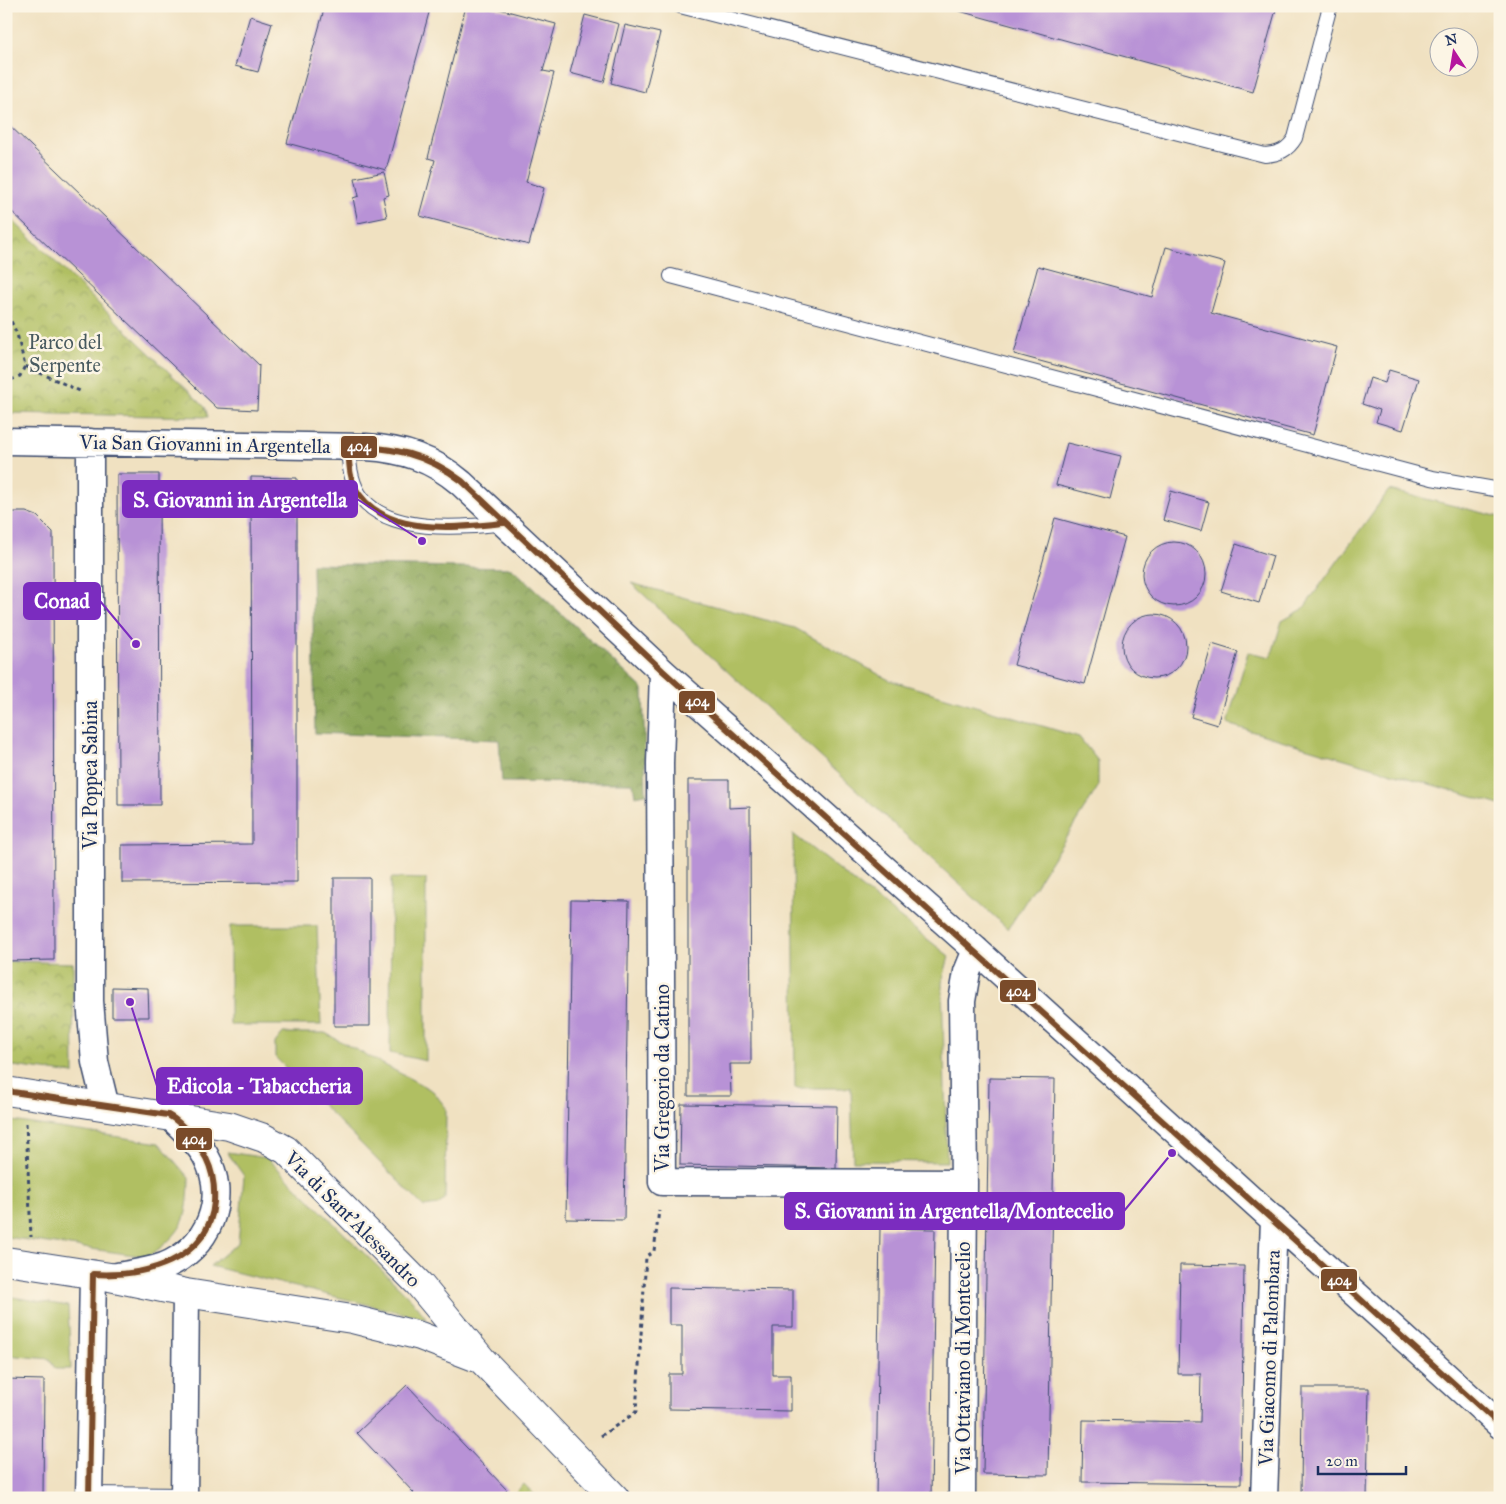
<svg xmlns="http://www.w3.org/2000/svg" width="1506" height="1504" viewBox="0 0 1506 1504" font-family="'IM FELL Great Primer',serif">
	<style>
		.green { fill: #b0bf62; stroke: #667760 }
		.forest { fill: url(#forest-crowns); stroke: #546a5b }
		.park { fill: url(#park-crowns); stroke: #667760 }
		.building { fill: #b892d6 }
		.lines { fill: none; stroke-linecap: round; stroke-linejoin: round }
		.service-casing { stroke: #3b4a6d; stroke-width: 16 }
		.minor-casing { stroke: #3b4a6d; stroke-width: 29 }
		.tertiary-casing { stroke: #3b4a6d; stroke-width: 30 }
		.path { stroke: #3b4a6d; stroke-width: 3; stroke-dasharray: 4 4; stroke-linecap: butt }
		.service { stroke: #fff; stroke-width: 14 }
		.minor { stroke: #fff; stroke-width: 26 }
		.tertiary { stroke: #fff; stroke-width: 28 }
		.bus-1-casing { stroke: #fcf5e5; stroke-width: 10 }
		.bus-1 { stroke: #7a4b2a; stroke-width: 6 }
		.labels { text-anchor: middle; stroke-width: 5; stroke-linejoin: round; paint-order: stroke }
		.park-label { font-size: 20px; fill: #485a5f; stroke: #fcf5e5 }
		.street-label { font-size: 20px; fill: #1b2f5e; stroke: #fcf5e5 }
		.leader { fill: none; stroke: #7b2cbf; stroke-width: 2 }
		.callout-dot { fill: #7b2cbf; stroke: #fcf5e5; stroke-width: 2 }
		.callout { fill: #7b2cbf; stroke: #7b2cbf; stroke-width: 2 }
		.callout-label { font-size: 21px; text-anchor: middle; font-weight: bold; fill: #fff }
		.line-badge { stroke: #fcf5e5; stroke-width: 2 }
		.badge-label { font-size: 14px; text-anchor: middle; font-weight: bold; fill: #fff }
	</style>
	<defs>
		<pattern id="forest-crowns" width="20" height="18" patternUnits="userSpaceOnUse" patternTransform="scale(1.25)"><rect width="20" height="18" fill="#8ca658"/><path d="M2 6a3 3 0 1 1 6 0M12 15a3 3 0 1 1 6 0" fill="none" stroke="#72884c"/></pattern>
		<pattern id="park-crowns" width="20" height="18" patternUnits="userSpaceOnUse" patternTransform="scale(1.25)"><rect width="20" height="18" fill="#b0bf62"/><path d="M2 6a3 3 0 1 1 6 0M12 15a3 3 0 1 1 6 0" fill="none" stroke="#8e9c54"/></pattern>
	</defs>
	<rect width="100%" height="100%" fill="#fcf5e5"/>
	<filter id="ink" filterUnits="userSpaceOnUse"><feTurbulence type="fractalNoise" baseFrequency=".02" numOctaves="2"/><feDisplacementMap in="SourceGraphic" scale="10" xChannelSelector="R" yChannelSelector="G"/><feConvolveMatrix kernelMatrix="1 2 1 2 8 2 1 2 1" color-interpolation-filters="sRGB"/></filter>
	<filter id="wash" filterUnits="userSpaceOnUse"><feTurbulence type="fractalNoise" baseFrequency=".0096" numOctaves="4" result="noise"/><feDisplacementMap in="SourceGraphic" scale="20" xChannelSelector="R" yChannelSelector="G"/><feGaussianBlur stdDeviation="1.12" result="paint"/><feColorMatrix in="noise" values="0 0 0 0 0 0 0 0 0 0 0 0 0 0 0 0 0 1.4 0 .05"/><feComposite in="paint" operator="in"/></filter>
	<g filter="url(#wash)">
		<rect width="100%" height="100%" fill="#f0e1c1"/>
		<path class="green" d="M1389,490l111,27v288l-273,-81 21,-72 23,5 11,-36 21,-12z
			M631,583l164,45 94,52 190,57 19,24v26l-90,142z
			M793,834l156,122 -7,27 5,179 -94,-1 -2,-73h-56z
			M391,878l35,1v182l-36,-8z
			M230,926h87l4,99h-91z
			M283,1033h42l108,58 13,17 -1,91 -7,6 -14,2 -149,-150v-14z
			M6,1120l153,23 30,35c-1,44 -5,53 -41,79l-142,-20z
			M227,1152l40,6 144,141 16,20 -217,-53 28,-23 6,-67z
			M6,1296l62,10 3,63h-16l-5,-10 -44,-4z"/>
		<path class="forest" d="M312,564l200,4 131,121 3,105 -11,2 -2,-13 -131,-1 -3,-42 -184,-7z"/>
		<path class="park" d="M6,214l199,193 3,10 -202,-4z
			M6,961l67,2 1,111 -68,-9z
			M524,1484l14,14h-28z"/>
		<g id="blocks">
			<path class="building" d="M325,6h95l10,3 -44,161 -99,-27z
				M466,6h22l68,18 -13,47 11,2 -28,109 18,6 -15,57 -109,-29 15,-56 -7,-2z
				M941,6h336l-24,86z
				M585,15l34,9 -15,58 -34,-9z
				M250,16l22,7 -14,49 -23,-6z
				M625,25l35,8 -15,59 -34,-9z
				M6,122l253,243 -2,45 -40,-2 -211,-202z
				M384,172l5,23 -6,2 4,20 -29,6 -5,-25 6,-2 -4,-18z
				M1166,247l59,16 -14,50 126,34 -24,88 -299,-81 24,-88 114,31z
				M1389,370l30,9 -16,51 -27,-8 4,-12 -18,-6 8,-26 15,5z
				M1067,443l54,13 -11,43 -54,-14z
				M117,474h42l1,331h-42z
				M251,477l46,1v404l-175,1v-38l130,-1z
				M1171,491l38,11 -8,29 -38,-11z
				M14,512h12l11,4 16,16 1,428 -48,1v-446z
				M1055,518l70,19 -40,147 -71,-19z
				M1142 574a32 32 0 1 1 64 0a32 32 0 1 1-64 0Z
				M1236,544l37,12 -14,47 -38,-12z
				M1122 646a32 32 0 1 1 64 0a32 32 0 1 1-64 0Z
				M1212,644l26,8 -21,73 -26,-8z
				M688,780h41v28l21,-1 1,257h-21l1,32h-43z
				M334,878h36v148h-36z
				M571,900l58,1 -5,319 -58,-1z
				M112,987l36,1 1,29h-37z
				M989,1078l66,1 -7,396 -65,-1z
				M681,1104l156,2 -1,62 -156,-3z
				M880,1228l55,1 -4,269h-55z
				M1180,1265l64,1 -3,218 -159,-2 1,-62 117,2 1,-48h-23z
				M669,1288l124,2v37h-20v48h18v36l-122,-2v-35h13v-49h-13z
				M6,1379l38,1 -1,118h-37z
				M407,1385l100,105 -8,8h-90l5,-5 -57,-60z
				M1302,1388h67l-2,110h-66z"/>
		</g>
	</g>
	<g filter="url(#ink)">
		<use href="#blocks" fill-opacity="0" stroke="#3b4a6d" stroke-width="1"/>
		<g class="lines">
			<g class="service-casing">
				<path id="service" d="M680,6l585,149c14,-1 23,-5 30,-17l35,-132
					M671,276l761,202 68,12
					M348,446c1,17 2,33 11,48 26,41 104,34 145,29
					M89,1494l95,1"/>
			</g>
			<g class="minor-casing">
				<path id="minor" d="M6,441l360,6c37,2 67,12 95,36l202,189 313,278 524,475
					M90,442v559l5,61 11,45
					M663,672l-3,91 2,419 302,1
					M111,1277c17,-3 36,-5 53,-11 44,-17 66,-68 41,-111 -9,-15 -23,-27 -36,-40
					M89,1498l4,-224
					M184,1498l2,-205
					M962,1498l2,-315 -2,-182 5,-29 9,-22
					M1264,1498l10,-279"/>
			</g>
			<g class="tertiary-casing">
				<path id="tertiary" d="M6,1091l223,35 35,12 22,12 133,134 63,76 133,138
					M6,1261l104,16 76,16 166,26 68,17 60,23"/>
			</g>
			<path class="path" d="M6,316l3,1 8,17 8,32 -5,10 -14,6
				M25,366l57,26
				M26,1123l5,114
				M601,1436l35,-24 10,-155 8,-6 5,-41"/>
			<use href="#service" class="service"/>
			<use href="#minor" class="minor"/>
			<use href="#tertiary" class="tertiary"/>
			<g class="bus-1-casing">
				<path id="bus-1" d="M504,523c-45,4 -114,14 -145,-29 -10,-13 -10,-32 -11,-48 46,2 77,7 114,35l201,190 837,754
					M6,1091l162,24c15,8 30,28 38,43 7,14 9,28 8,44 -5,60 -72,75 -121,72l-4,224"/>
			</g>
			<use href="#bus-1" class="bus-1"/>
		</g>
	</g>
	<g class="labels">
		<g class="park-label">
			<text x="65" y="349">Parco del<tspan x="65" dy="23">Serpente</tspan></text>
		</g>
		<g class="street-label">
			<text transform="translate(205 444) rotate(1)" y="7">Via San Giovanni in Argentella</text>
			<text transform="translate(90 775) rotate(-90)" y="7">Via Poppea Sabina</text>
			<text transform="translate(662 1078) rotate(-90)" y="7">Via Gregorio da Catino</text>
			<text transform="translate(353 1219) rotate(45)" y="7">Via di Sant'Alessandro</text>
			<text transform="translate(963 1358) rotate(-90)" y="7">Via Ottaviano di Montecelio</text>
			<text transform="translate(1269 1358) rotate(-88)" y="7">Via Giacomo di Palombara</text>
		</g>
	</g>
	<path class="leader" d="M422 541L357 499M136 644L100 601M130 1002L157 1086M1172 1153L1124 1211"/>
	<g class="callout-dot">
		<circle cx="422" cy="541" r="5"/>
		<circle cx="136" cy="644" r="5"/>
		<circle cx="130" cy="1002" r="5"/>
		<circle cx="1172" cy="1153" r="5"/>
	</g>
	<g class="callout">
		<rect x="123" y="481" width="234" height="36" rx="5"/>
		<rect x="24" y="583" width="76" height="36" rx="5"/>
		<rect x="157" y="1068" width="205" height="36" rx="5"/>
		<rect x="785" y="1193" width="339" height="36" rx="5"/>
	</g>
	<g class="callout-label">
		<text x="240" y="507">S. Giovanni in Argentella</text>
		<text x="62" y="608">Conad</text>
		<text x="259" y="1093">Edicola - Tabaccheria</text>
		<text x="954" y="1218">S. Giovanni in Argentella/Montecelio</text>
	</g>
	<g class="line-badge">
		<rect x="340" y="435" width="38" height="24" rx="5" fill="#7a4b2a"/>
		<rect x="678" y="690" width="38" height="24" rx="5" fill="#7a4b2a"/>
		<rect x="999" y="979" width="38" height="24" rx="5" fill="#7a4b2a"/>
		<rect x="175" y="1127" width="38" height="24" rx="5" fill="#7a4b2a"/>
		<rect x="1320" y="1268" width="38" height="24" rx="5" fill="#7a4b2a"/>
	</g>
	<g class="badge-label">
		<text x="359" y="451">404</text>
		<text x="697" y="706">404</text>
		<text x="1018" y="996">404</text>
		<text x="194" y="1144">404</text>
		<text x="1339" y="1285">404</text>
	</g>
	<rect width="1506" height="1504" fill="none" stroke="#fcf5e5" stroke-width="25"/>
	<g transform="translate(1454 52) rotate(348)"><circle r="24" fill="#fcf5e5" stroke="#a2a6af"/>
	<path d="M0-4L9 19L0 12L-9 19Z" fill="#b5179e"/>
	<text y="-8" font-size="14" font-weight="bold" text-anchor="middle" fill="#1b2f5e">N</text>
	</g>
	<path d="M1318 1466v8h88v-8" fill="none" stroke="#1b2f5e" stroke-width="2.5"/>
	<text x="1326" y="1466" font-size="15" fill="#1b2f5e" stroke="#fcf5e5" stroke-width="4" paint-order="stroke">20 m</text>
</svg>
